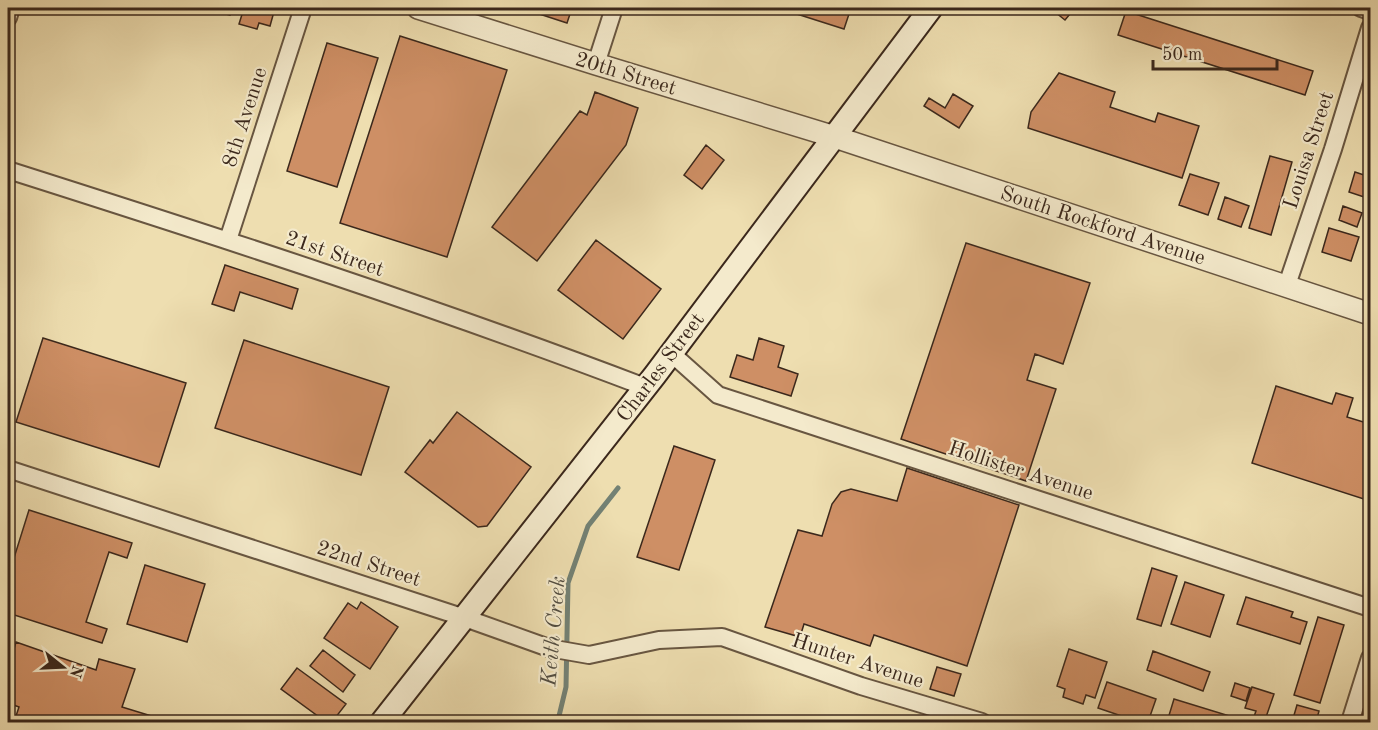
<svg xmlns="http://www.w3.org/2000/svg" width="1378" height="730" viewBox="0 0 1378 730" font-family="'Old Standard TT',serif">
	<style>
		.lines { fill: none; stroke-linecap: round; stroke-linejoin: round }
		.stream { stroke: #738174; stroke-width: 5 }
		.building { fill: #ce8f65; stroke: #3b281c; stroke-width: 1.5 }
		.minor-casing { stroke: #685641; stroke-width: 20 }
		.tertiary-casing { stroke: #685641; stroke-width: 24 }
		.secondary-casing { stroke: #3b281c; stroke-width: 26 }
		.minor { stroke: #f4eacc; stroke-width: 16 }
		.tertiary { stroke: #f4eacc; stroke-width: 21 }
		.secondary { stroke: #f4eacc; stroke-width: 22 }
		.labels { text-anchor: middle; stroke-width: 4.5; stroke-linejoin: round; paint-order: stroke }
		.street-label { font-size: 21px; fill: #3b281c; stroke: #f4eacc }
		.water-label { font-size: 22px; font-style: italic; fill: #524d41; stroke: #f4eacc }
	</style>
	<rect width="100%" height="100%" fill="#eedeb0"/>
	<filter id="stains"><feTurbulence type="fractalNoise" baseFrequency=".00333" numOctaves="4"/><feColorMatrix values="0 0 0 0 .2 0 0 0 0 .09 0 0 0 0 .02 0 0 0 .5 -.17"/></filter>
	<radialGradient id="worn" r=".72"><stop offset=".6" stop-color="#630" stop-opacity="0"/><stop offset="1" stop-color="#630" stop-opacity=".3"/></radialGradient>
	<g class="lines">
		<path class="stream" d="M559,716l7,-29 2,-104 20,-57 30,-38"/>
	</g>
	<path class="building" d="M203,8h29l-2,7z
		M244,8h31l-5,18 -11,-3 -2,6 -18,-5z
		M521,8h51l-5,15z
		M778,8h73l-7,21z
		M1050,8h25l-10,12z
		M1126,11l187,60 -8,24 -187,-60z
		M400,36l107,34 -60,187 -107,-34z
		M327,43l51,15 -41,129 -50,-16z
		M1059,73l56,19 -5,15 45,15 3,-9 41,13 -17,52 -154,-50 3,-16z
		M595,92l43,16 -12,37 -89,116 -45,-34 88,-116 7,4z
		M953,94l20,12 -14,22 -35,-22 5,-8 16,10z
		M706,145l18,15 -22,29 -18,-14z
		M1270,156l22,6 -21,73 -22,-7z
		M1355,172l15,5v22l-21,-7z
		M1190,174l29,9 -11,32 -29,-10z
		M1225,197l24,9 -8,21 -23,-8z
		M1343,206l19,7 -5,14 -18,-7z
		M1370,218v18l-4,-2z
		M1329,228l30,9 -8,24 -29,-9z
		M596,240l65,49 -38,50 -65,-49z
		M966,243l124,40 -27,81 -28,-10 -8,26 29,9 -30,92 -125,-42z
		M225,265l73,24 -6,20 -52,-17 -6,19 -22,-7z
		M43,338l143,45 -27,84 -143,-45z
		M759,338l25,8 -6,21 20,7 -7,22 -61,-19 7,-22 16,5z
		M244,340l145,47 -28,88 -146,-47z
		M1276,386l56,18 4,-11 17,5 -6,19 23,7v77l-118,-38z
		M457,412l74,55 -44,59 -9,1 -73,-55 25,-32 3,3z
		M674,446l41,14 -36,110 -42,-13z
		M907,468l112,37 -52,161 -93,-31 -4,11 -66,-22 -4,13 -35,-10 33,-97 24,6 10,-32 9,-12 10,-3 46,12z
		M29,510l103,33 -5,15 -18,-6 -23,70 21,7 -5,14 -94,-30v-36z
		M145,565l60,19 -18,58 -60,-18z
		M1152,568l25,8 -16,50 -24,-7z
		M1185,582l39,13 -14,42 -39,-13z
		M1246,597l47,15 -2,5 16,5 -7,22 -63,-20z
		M361,602l37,25 -28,42 -46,-31 24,-35 9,6z
		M1318,617l26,8 -24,78 -26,-8z
		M16,642l80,28 3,-11 36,10 -13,38 49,15h-157l5,-15 -11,-4v-33z
		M1069,649l38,13 -12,36 -9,-3 -3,9 -20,-7 2,-8 -8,-3z
		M323,650l32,25 -12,17 -33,-26z
		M1153,651l57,21 -7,19 -56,-21z
		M937,667l24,7 -7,22 -24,-7z
		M297,668l49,36 -14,18h-6l-45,-33z
		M1107,682l49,17 -8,23h-9l-41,-14z
		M1235,683l15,5 -4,13 -15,-5z
		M1252,687l22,7 -9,26 7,2h-20l4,-11 -11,-3z
		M1174,699l62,19 -1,4h-68z
		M1297,705l22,6 -3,11h-24z
		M280,716l9,6h-14z"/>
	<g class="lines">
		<g class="minor-casing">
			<path id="minor" d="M1361,8l9,3
				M8,18l3,-10
				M596,64l18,-56
				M8,170c214,68 427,137 637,217
				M228,240l75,-232
				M1287,285l46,-136 37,-121
				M671,353l47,42 652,213
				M8,469l457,149 84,30 40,7 70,-15 63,-3 139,49 121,36
				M1350,722l20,-64"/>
		</g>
		<g class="tertiary-casing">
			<path id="tertiary" d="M418,8l178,56 239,73 535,177"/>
		</g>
		<g class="secondary-casing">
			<path id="secondary" d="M382,722l273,-347 276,-367"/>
		</g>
		<use href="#minor" class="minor"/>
		<use href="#tertiary" class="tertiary"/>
		<use href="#secondary" class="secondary"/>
	</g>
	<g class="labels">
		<g class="street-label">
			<text transform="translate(626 73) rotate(17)" y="7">20th Street</text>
			<text transform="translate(244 117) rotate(-72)" y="7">8th Avenue</text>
			<text transform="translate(1308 150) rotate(-72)" y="7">Louisa Street</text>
			<text transform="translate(1103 225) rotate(18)" y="7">South Rockford Avenue</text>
			<text transform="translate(335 253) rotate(19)" y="7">21st Street</text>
			<text transform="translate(660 367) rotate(-53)" y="7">Charles Street</text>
			<text transform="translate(1021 470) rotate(18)" y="7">Hollister Avenue</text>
			<text transform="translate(369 563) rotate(18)" y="7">22nd Street</text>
			<text transform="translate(858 660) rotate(18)" y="7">Hunter Avenue</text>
		</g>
		<g class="water-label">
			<text transform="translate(552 631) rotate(-85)" y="8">Keith Creek</text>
		</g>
	</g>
	<rect width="1378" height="730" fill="none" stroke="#eedeb0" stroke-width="30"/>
	<rect x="9" y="9" width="1360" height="712" fill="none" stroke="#3b281c" stroke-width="3"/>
	<rect x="15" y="15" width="1348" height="700" fill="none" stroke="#3b281c" stroke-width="1.5"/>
	<g transform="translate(63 667) rotate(108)" stroke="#f4eacc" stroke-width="4.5" paint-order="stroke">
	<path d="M0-4.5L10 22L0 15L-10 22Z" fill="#3b281c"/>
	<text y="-9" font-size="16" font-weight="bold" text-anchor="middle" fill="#3b281c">N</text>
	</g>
	<path d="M1153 60v9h124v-9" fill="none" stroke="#3b281c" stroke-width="3"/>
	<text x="1162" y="60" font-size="18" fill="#3b281c" stroke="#f4eacc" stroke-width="4.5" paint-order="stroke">50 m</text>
	<rect width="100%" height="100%" filter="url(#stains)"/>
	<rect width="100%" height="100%" fill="url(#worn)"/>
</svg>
